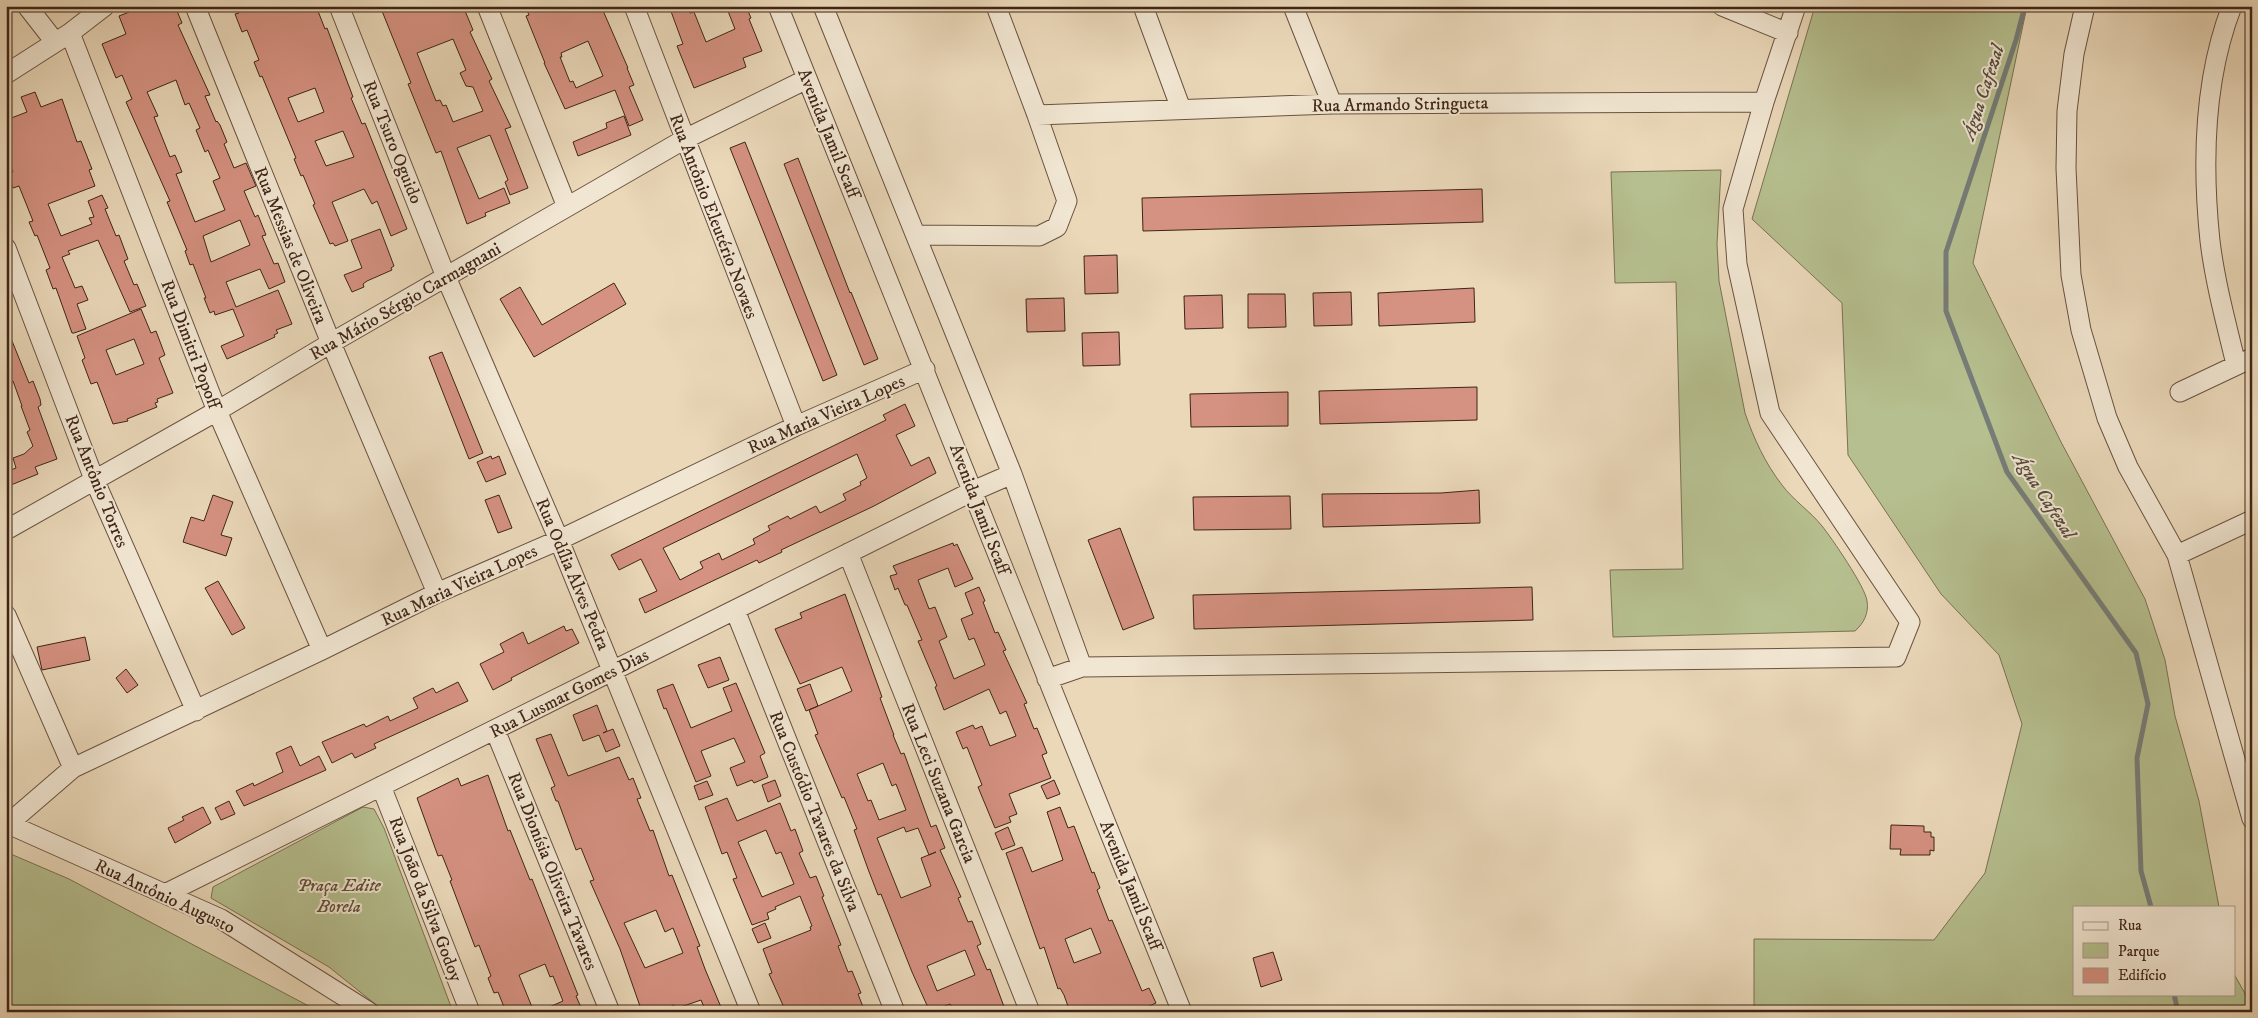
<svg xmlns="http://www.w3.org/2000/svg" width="2258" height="1018" viewBox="0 0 2258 1018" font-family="'IM FELL DW Pica',serif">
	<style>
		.green { fill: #b6bf8f; stroke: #7a7253 }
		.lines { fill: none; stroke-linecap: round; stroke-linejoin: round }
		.stream { stroke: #767d78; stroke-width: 5 }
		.building { fill: #d59181; stroke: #3f2517; fill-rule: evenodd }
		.minor-casing { stroke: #6a5240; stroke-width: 21 }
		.minor { stroke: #f1e6d2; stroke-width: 19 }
		.labels { text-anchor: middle; stroke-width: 4; stroke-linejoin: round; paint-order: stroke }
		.street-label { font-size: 18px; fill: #3f2517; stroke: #f1e6d2 }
		.park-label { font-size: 18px; font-style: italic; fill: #5d4c35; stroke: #f1e6d2 }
		.water-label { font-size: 19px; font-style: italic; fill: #564a3f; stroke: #f1e6d2 }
	</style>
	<rect width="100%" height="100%" fill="#ead8b9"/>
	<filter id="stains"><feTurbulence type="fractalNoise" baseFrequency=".004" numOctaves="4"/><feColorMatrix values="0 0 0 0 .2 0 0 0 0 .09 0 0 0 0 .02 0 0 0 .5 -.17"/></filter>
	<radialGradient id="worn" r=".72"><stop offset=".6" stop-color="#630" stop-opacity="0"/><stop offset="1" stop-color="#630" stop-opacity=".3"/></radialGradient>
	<path class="green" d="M1815,6h212l-54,257 88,179 84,157 20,61 10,56 24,85 20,106h-145v87h160v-20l18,32v6h-498v-73l180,1 51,-67 37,-149 -23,-69 -58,-61 -93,-139 -6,-152 -90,-84z
		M1721,170l-4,74 2,37 26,132c9,26 20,50 37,72 11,15 28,26 40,41 9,11 44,62 45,75 2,12 -3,22 -12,30l-242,6 -3,-67 73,-1 -7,-287 -61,1 -4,-111z
		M363,807l11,2 10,19 69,184h-68l-56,-45 -118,-69 2,-11z
		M6,852l63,27 251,133h-314z"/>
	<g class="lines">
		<path class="stream" d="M2025,6l-9,34 -70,212v59l61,161 129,181 12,51 -11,54 4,113 10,36
			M2174,994l4,18
			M6,1004l7,8"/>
	</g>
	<path class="building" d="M155,6h20l7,17 -4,2 32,70 -5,1 11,26 1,-1 3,4 7,17 -3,2 10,24 12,-5 10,23 -12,5 11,26 3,-2 8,20 -4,1 12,28 4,-1 7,19 -16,7 -9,-20 -34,13 10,25 42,-17 14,34 -16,6 2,3 -4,2 1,2 -48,22 -6,-13 23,-10 -11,-27 -18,6 -1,-4 -4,2 -6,-15h2l-13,-34 -3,1 -5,-14 2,-1 -20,-48 3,-1 -44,-99 6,-3 -10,-24 -6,3 -14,-34 24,-10 -7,-18 23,-9 1,4zM176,80l9,25 4,-2 11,25 -4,2 9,22 3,-2 12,28 -7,3 12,29 -30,12 -19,-48 6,-2 -7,-17 -5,2 -16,-40 4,-1 -11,-24zM240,220l10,25 -39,17 -8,-26z
		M236,6h80l9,23 2,-1 26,69 -2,1 11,26 3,-1 42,106 -16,7 -14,-35 -5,3 -8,-15 -32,13 16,39 -13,5 -2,-3 -3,1 -17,-39 2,-1 -12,-29 -2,1 -7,-17 2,-1 -34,-82 -2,1 -6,-15 5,-2 -12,-30 -5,2 -7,-18 4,-1zM315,88l9,24 -26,10 -10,-24zM343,131l11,26 -28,9 -11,-25z
		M380,6h83l10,24 -3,2 22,47 -3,2 22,46 -6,2 23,59 -18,7 -5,-13 3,-2 -18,-45 -33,13 22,51 25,-11 6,15 -25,10 1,3 -19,8 -26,-73 -5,2 -28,-69 3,-1zM453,39l13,31 -6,3 6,13 7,1 10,24 -30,11 -7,-17 -3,1 -3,-6 -4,1 -19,-48z
		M525,6h76l27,62h-1l7,17 -5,2 14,33 -14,6 -14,-36 -50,19 -21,-46h1l-19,-47 3,-1zM588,41l15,35 -27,12 -3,-7 -3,1 -10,-25h2l-1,-4z
		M669,6h18l3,7 4,-1 12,30 29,-13 -9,-23h20l5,12 -2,1 13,32 -19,7 3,9 -52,21 -17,-42 6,-2z
		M35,92l6,15 21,-8 15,43 4,-1 11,28 -3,1 6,16 -47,18 13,32 31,-12 -3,-6 5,-1 -6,-16 14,-6 6,13 -3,1 11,27 3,-1 9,24 -4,2 10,24 3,-1 9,22 -16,6 -32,-72 -30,11 2,3 -8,3 13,31 7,-2 6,14 -11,4 9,25 -12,4h-2l-16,-45 -3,1 -7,-19 4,-2 -13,-33 -2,1 -6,-14 4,-1 -14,-35 -6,2 -5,-14 5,-2 -7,-16v-36l21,-8 -6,-15z
		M624,116l7,19 -53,21 -5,-14 34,-14 -1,-5z
		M745,142l92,233 -14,6 -93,-233z
		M798,158l52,135 1,-1 27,67 -14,6 -80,-201z
		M1482,189l1,33 -340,9 -1,-33z
		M380,229l14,37 -3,2 1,2 -25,11 -4,3 1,3 -12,5 -8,-17 18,-7 -11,-28z
		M1117,255l1,38 -33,1 -1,-38z
		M614,283l12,21 -92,53 -34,-58 20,-12 22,38z
		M1474,288l1,34 -96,4 -1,-33z
		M1351,292l1,33 -38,1 -1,-33z
		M1248,294h37l1,33 -38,1z
		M1222,295l1,33 -38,1 -1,-33z
		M1064,298l1,33 -38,1 -1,-33z
		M141,309l10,24 5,-2 9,24 -6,3 14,35 -16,6 1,3 -3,1 2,4 -30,12 1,2 -15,3 -16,-42 -6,2 -9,-24 3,-2 -8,-22zM134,339l10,25 -28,11 -10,-25z
		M6,326l23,57 4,-2 7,18 1,6 -3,2 19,52 -22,8 3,7 -32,13v-15l10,-4 -3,-10 11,-4 9,-8 -6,-14 3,-2 -9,-24h1l-9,-25 -4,2 -3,-8z
		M1119,332l1,33 -37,1 -1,-33z
		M442,352l41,101 -14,6 -40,-102z
		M1477,387v33l-157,4 -1,-33z
		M1288,392v34l-97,1 -1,-33z
		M905,404l10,22 -19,9 15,31 18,-9 7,16 -62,33 -93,44 1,2 -23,11 -2,-3 -112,53 -6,-14 18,-8 -16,-32 -22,11 -8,-15 275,-135 -3,-5zM857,454l10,24 -7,4 1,3 -18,9 3,6 -26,13 -4,-7 -26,13 -2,-3 -20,10 2,4 -17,9 2,5 -33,16 -3,-7 -19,9 3,6 -23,12 -17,-32z
		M491,456l1,3 7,-3 7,18 -20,8 -9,-20z
		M1479,490l1,33 -157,4 -1,-33 119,-1z
		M213,495l20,7 -12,33 11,3 -6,18 -43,-14 8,-25 13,4z
		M499,495l13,33 -14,5 -13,-33z
		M1290,496l1,33 -97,1 -1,-33z
		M1120,528l34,90 -31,12 -35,-90z
		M953,543l1,3 3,-2 16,35 -18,8 -7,-19 -30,12 11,29 6,-2 12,30 -8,4 15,38 31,-14 -11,-27 -5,2 -8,-21 12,-5 -8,-21 14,-6 6,14 -2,1 12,31 3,-1 8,18 -3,1 24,52 -3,1 10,25 3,-1 10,25 -5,2 9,23 -42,16 8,20 -8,3 2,5 -16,6 -17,-41 4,-2 -15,-38 -4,2 -7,-17 17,-7 2,4 7,-3 8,20 26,-10 -10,-25 -6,3 -11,-25 -45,21 -9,-23 2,-1 -19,-45 4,-1 -15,-35h-2l-7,-17 -3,2 -5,-14 7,-2 -4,-8z
		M218,581l27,47 -13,7 -27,-47z
		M1532,587l1,33 -339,9 -1,-34z
		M845,594l37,103 -2,1 14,37h-1l8,19 3,-1 27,74 5,-2 9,23 -5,2 21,47 -3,1 10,24 4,-1 9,23 -4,2 10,24 3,-1 16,43h-52l-4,-8 -20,8 -18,-40 -31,-78 -3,1 -10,-26 -14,-39 3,-1 -13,-32 -2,1 -27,-63 3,-1 -9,-24 43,-19 -10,-24 -42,17 -25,-55 27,-11 -2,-5zM883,763l9,23 4,-2 10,26 -27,10 -8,-20 -3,1 -11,-27zM904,827l2,5 12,-4 11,27 7,-3 -15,6 10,28 -30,12 -24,-60zM965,950l10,25 -38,16 -10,-25z
		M564,626l2,5 6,-2 7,14 -68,35 1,2 -19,10 -13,-26 24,-12 -4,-8 23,-12 5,12z
		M85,637l5,23 -48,10 -5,-23z
		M720,657l9,23 -21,8 -10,-23z
		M126,669l12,16 -11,8 -11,-15z
		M458,682l10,19 -94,43 2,4 -21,10 -3,-5 -20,10 -10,-21 42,-18 2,3 22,-11 2,5 28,-13 -5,-10 20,-10 3,5z
		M736,683l29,70 -5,3 8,21 -14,6 -2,-3 -15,6 -7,-18 15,-6 -11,-24 -33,13 10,25 -15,6 -30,-74 -2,1 -7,-19 16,-6 18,44 41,-17 -9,-23z
		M810,684l8,22 -12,5 -9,-22z
		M597,705l10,26 -4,2 10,-4 7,17 -14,6 -7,-17 -16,6 -10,-26z
		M551,734l17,42 51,-19 10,23 4,-2 8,20 -4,1 13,32 3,-1 16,46 3,-1 28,71 -3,1 8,22 18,43h-17l-5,-12 -26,9 -1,-4 -16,7h-16l-22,-63 -30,-68 4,-1 -13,-32 -5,2 -18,-49h-2l-5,-13 4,-2 -19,-47zM656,910l9,22 8,-4 10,25 -38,15 -21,-45z
		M291,746l9,20 19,-10 7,14 -82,36 -8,-15 17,-8 1,3 29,-14 -7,-19z
		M488,775l20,56 2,-1 20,50 2,-1 46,116 -2,1 7,16h-45l25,-11 -10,-25 -3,1 -5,-13 -26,11 15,37h-28l-8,-20 -4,1 -6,-15 3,-2 -12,-31 -4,2 -25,-66 2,-1 -10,-25 -4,1 -21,-58 41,-20 3,8z
		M775,780l6,16 -13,6 -6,-17z
		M1054,780l6,14 -13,5 -6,-13z
		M707,781l6,14 -14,5 -5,-14z
		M727,798l10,23 43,-18 11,28 4,-2 8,22 -4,2 11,25 6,-2 8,20 -2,1 19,48 -3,1 10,26 4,-1 9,22 -3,1 7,18h-79l-17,-38 3,-1 -9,-24 48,-19 -1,-3 2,-1 -12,-30 -25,11 1,2 -9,4 2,6 -17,6 -19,-46 4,-1 -10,-26 -5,2 -17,-47zM766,830l10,24 5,-2 13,32 -32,13 -24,-55z
		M229,801l6,13 -14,6 -6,-12z
		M203,807l8,16 -36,20 -7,-15 16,-8 -2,-3z
		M1060,807l8,21 6,-2 18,47 2,-1 6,16 -3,2 12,31 3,-1 30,71 7,-3 7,15 -11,5 2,4h-77l-6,-17 -4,-7 -2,1 -14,-42 -4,2 -34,-96 16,-6 10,25 31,-12 -16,-48zM1091,928l10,25 -27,10 -9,-24z
		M1891,825l33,1v6h7v5h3v14l-4,-1v5h-30l1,-6h-11z
		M1008,827l7,18 -13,5 -7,-17z
		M765,923l6,15 -13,5 -6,-14z
		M1273,952l9,28 -21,7 -8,-29z"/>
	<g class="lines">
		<g class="minor-casing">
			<path id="minor" d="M27,6l28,36
				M195,6l136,337 106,250
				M339,6l107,271 113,263 192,472
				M487,6l80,201
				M634,6l162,420
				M778,6c135,336 268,671 404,1006
				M823,6l189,468 70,193
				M1143,6l38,103
				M1293,6l39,98
				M1722,6l66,27
				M2085,6l-11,48 -7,57 -1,57 5,107 10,55 26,88 21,49 49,88 75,264
				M2232,6c-28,72 -30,158 -22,235 5,41 16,82 26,123
				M70,33l147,378 105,239
				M6,74l64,-41 35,-27
				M1037,115l295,-11 432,-2
				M917,235l122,1 18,-9 10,-26 -30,-86 -41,-109
				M6,248l88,231 102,232
				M2180,392l72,-34
				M6,530l211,-119 114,-68 354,-204 122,-60
				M848,553l182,459
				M2177,555l75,-35
				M735,610l160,402
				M6,615l67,153
				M1047,679l35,-12 814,-10 14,-35 -140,-209 -33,-149 -4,-55 31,-107 32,-96
				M495,730l115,282
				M381,786l89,226
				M6,823l215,96 148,93
				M8,824l65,-56 249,-118 115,-57 122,-53 237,-114 129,-57
				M165,894l808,-403 39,-17"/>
		</g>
		<use href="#minor" class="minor"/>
	</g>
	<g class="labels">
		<g class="street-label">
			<text transform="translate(1400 104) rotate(-1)" y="6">Rua Armando Stringueta</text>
			<text transform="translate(829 133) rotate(68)" y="6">Avenida Jamil Scaff</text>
			<text transform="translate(393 142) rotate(68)" y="6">Rua Tsuro Oguido</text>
			<text transform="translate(714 216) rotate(69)" y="6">Rua Antônio Eleutério Novaes</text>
			<text transform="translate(291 245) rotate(68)" y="6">Rua Messias de Oliveira</text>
			<text transform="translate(405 301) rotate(-30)" y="6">Rua Mário Sérgio Carmagnani</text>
			<text transform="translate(191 344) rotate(69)" y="6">Rua Dimitri Popoff</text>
			<text transform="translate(826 414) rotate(-24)" y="6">Rua Maria Vieira Lopes</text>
			<text transform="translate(97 481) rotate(68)" y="6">Rua Antônio Torres</text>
			<text transform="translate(980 509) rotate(69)" y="6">Avenida Jamil Scaff</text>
			<text transform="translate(573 574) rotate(67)" y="6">Rua Odília Alves Pedra</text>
			<text transform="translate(459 585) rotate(-25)" y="6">Rua Maria Vieira Lopes</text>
			<text transform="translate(569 693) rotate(-27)" y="6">Rua Lusmar Gomes Dias</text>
			<text transform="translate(939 783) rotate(68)" y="6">Rua Leci Suzana Garcia</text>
			<text transform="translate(815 811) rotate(68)" y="6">Rua Custódio Tavares da Silva</text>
			<text transform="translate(553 871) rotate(68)" y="6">Rua Dionísia Oliveira Tavares</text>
			<text transform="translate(1131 885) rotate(68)" y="6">Avenida Jamil Scaff</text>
			<text transform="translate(165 896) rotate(25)" y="6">Rua Antônio Augusto</text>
			<text transform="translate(426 899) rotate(69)" y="6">Rua João da Silva Godoy</text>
		</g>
		<g class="park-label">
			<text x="339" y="891">Praça Edite<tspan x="339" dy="21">Borela</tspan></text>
		</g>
		<g class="water-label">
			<text transform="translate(1982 92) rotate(-72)" y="7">Água Cafezal</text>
			<text transform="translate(2045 495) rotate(57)" y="7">Água Cafezal</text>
		</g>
	</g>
	<rect width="2258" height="1018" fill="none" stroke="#ead8b9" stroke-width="25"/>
	<rect x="8" y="8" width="2243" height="1003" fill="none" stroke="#3f2517" stroke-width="2.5"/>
	<rect x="12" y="12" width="2233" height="993" fill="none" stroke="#3f2517"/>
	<rect x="2073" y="906" width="162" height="90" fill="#f1e6d2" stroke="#aa9987"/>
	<rect x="2083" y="922" width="25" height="8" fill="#f1e6d2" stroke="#aa9987"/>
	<text x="2118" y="930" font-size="15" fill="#3f2517">Rua</text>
	<rect x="2083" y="943" width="25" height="15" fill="#b6bf8f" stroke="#aa9987"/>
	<text x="2118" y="956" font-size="15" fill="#3f2517">Parque</text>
	<rect x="2083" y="968" width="25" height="15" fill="#d59181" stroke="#aa9987"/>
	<text x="2118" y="980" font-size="15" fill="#3f2517">Edifício</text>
	<rect width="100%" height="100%" filter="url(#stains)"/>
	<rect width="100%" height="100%" fill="url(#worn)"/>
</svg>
